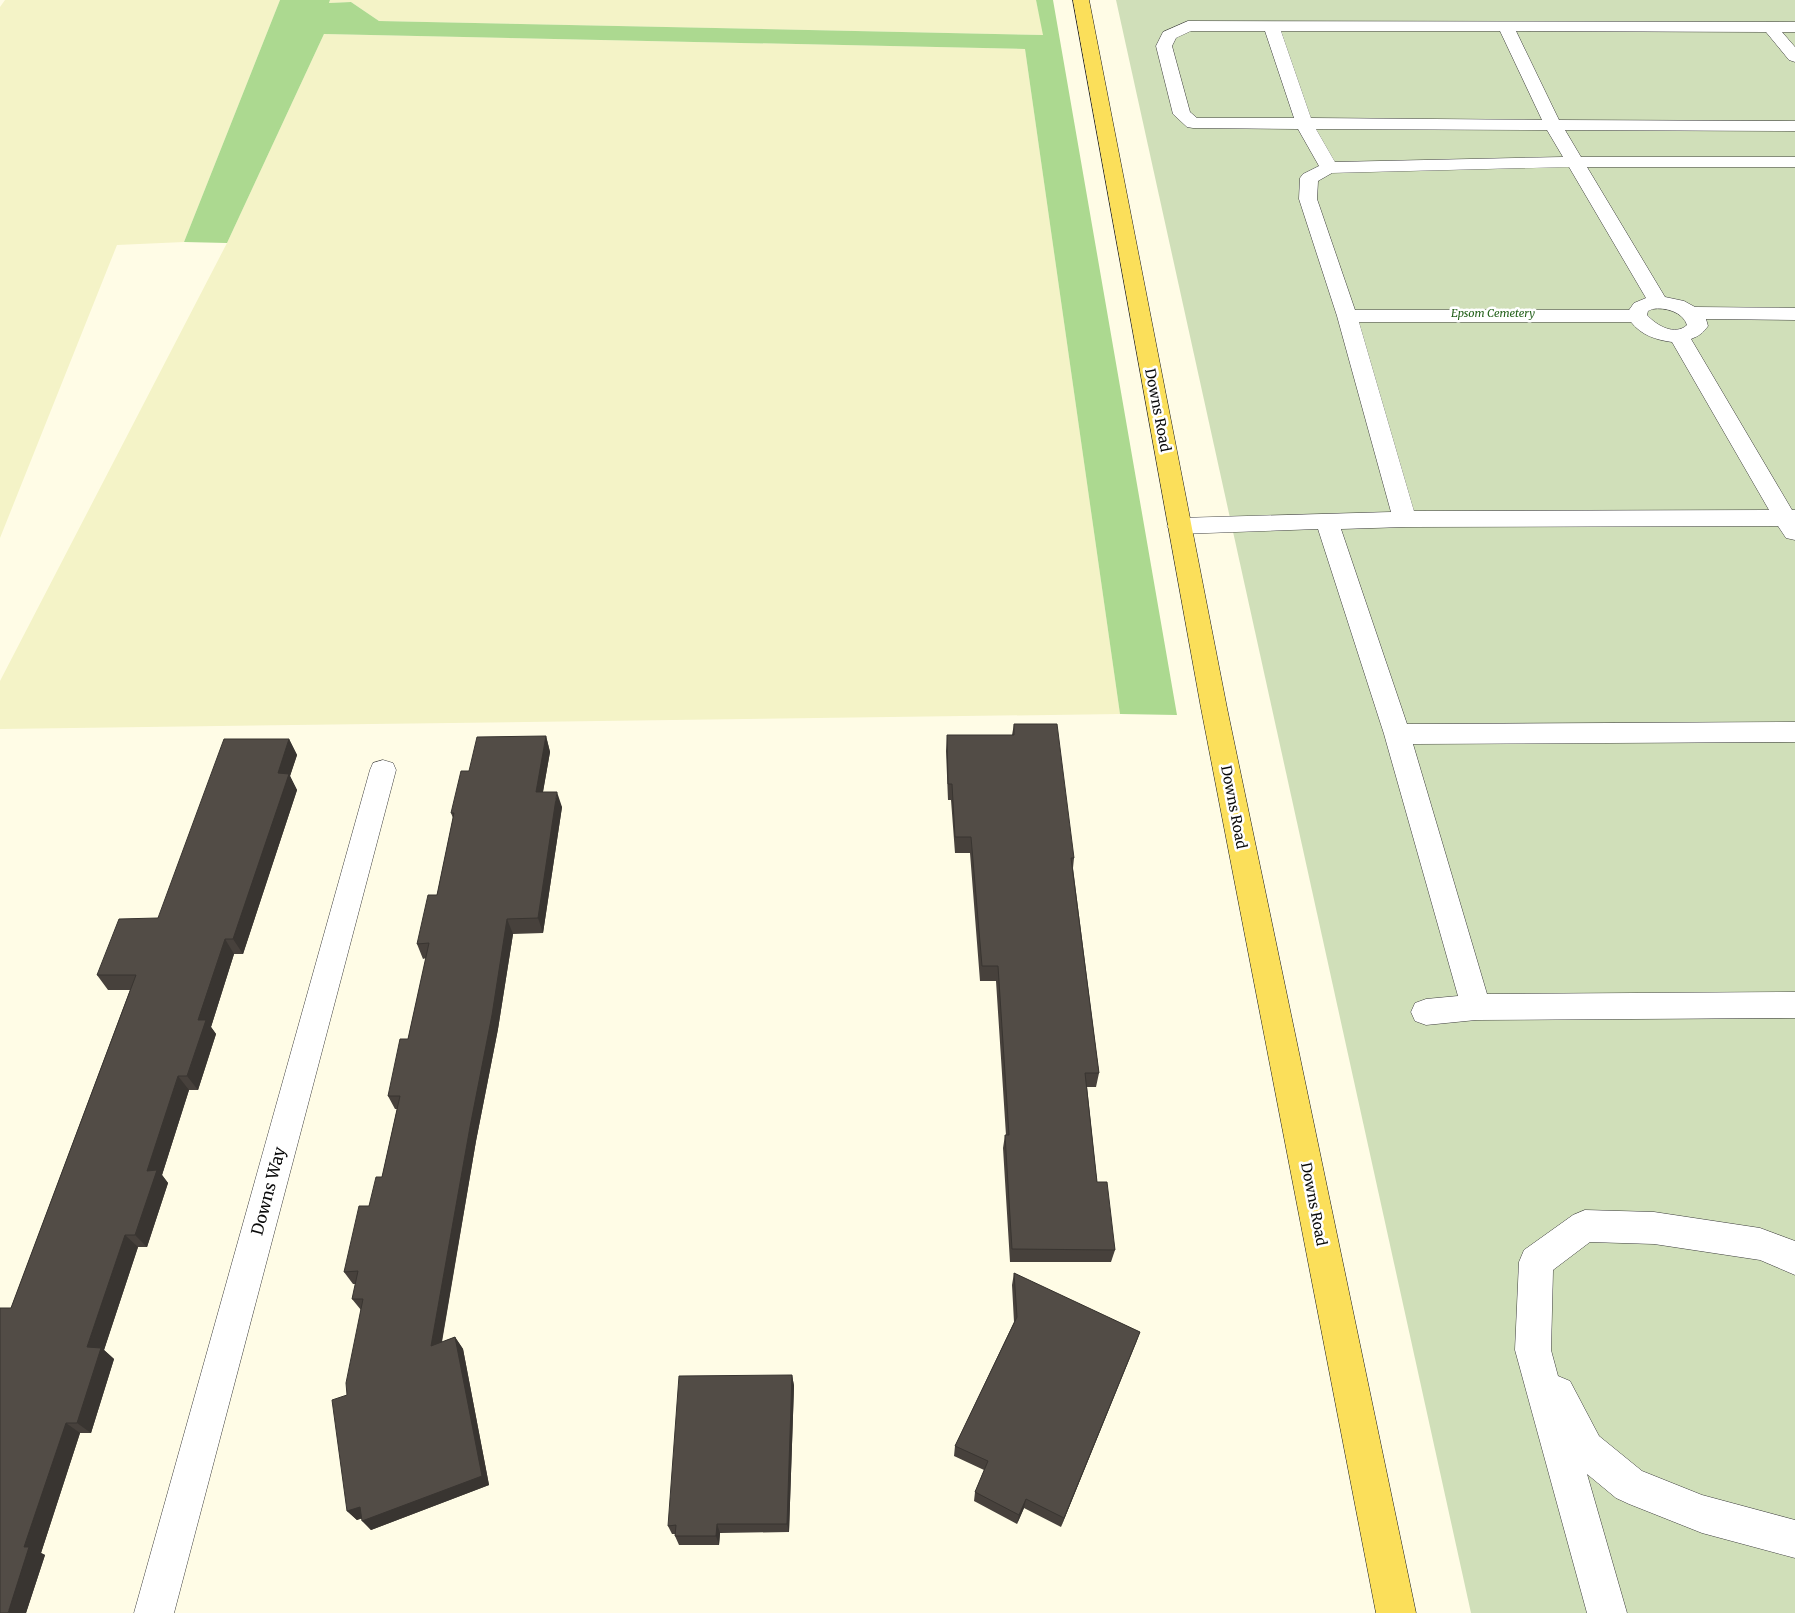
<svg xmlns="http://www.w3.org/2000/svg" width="1795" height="1613" viewBox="0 0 1795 1613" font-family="Merriweather,serif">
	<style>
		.farmland { fill: #f4f3c7 }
		.forest { fill: #acd990 }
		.cemetery { fill: #d0dfb9 }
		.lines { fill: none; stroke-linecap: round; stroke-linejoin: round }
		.minor-casing { stroke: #3d3d3d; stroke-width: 1 }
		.major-casing { stroke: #1b1b1b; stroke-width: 1 }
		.minor { fill: #fff; fill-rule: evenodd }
		.major { fill: #fbdf5a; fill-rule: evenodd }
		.wall { fill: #47413c }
		.shaded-wall { fill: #393531 }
		.building { fill: #524c46; stroke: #393531 }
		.labels { text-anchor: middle; stroke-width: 5; stroke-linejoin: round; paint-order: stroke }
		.far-park-label { font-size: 11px; font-style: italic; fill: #24611b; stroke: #fff }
		.street-label { font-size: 14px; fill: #0a0a0a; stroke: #fff }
		.near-street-label { font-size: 16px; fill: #0a0a0a; stroke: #fff }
	</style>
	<rect width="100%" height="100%" fill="#fffce6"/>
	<path class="farmland" d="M5,0h275l-96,242 -67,3 -117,293v-531z
		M330,0h706l8,35 -665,-14 -28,-19 -22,1z
		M324,34l701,15 95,665 -1120,15v-48l227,-438z"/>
	<path class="forest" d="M280,0h50l-1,3 22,-1 28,19 664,14 -7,-35h17l124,715 -57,-1 -95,-665 -701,-15 -97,209 -43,-1z"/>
	<path class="cemetery" d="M1116,0h679v1613h-324z"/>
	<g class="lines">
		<g class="minor-casing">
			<path id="minor" d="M1188,21l607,1v10h-13l13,15v15l-6,-2 -23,-28 -250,-1 43,89 236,1v10l-230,-1 16,27h214v10h-208l78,130 19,4 11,6 100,1v12l-89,-1 2,7c-5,7 -9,10 -17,13l101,171h3v30l-9,-2 -8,-12 -373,1 -64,2 66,195 388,-2v20l-382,2 74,250 308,-2v26l-319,2 -50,5 -11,-4 -4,-9 4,-9 11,-4 32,-3 -74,-262 -66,-205 -139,5 -8,-3 -4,-5 4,-5 8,-3 212,-6 -54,-196 -38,-117 1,-21 3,-4 16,-8 -21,-37 -105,-1 -6,-1 -14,-13 -17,-68 7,-14zM1191,31h74l29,87h-97l-7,-6 -18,-66 4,-8zM1281,31h219l42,89 -231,-2zM1316,129l231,1 16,27 -228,5zM1569,167l77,131 -12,5 -5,7h-274l-38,-111 1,-18 14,-8zM1653,309c12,-2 30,3 34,16 -12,11 -30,1 -40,-10l1,-4zM1359,322h272c10,13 25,18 41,20l97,168 -355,1z
				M383,760l10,3 3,7 -222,843h-40l236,-843 3,-7z
				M1585,1210l69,2 106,16 35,13v34l-35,-15 -106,-16 -64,-2 -37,28 -2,80 7,26 12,5 29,55 43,35 60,24 93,25v38l-93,-25 -73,-29 -13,-6 -29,-24 40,139h-40l-72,-263 4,-88 5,-12 49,-35z"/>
		</g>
		<g class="major-casing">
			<path id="major" d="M1073,0h16l138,708 189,905h-40l-175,-905z"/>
		</g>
		<use href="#minor" class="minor"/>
		<use href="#major" class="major"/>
	</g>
	<path class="wall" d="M1014,724l60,134 -1,10 26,205 -3,14h-9l10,95 18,68 -4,12h-101l-7,-114 2,-13h1l-10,-154h-16l-10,-128h-15l-4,-53h-3l-2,-49 1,-16h65z
		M546,736l4,16 -7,40 19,15 -19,126 -30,1 -15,95 -22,112 -34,201 13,-5 8,12 26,136 -118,45 -10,-12 -4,2 -10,-9v-116l14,-85 -9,-11 4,-15h-3l-9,-12 25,-66 13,-29 15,-68h-2l-7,-13 20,-57 18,-81 -3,1 -6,-15 20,-49 16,-77 -2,-5 18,-42z
		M289,739l8,16 -7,21 7,14 -54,164h-9l-23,73 5,7 -18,56h-9l-27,85 6,8 -21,64h-9l-34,103 10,9 -23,74h-11l-39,120 4,2 -19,58 -15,-305 119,-318h-22l-11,-15 61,-57z
		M1014,1273l126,59 -79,195 -37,-19 -7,16 -43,-23 1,-9 9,-22 -30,-14 1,-10 59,-124 -2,-37z
		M792,1375l2,11 -5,146 -69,1 -1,12h-40l-4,-9v-2h-3l-4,-8z"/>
	<path class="shaded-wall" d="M546,736l4,16 -10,56 -4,-16z
		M289,739l8,16 -7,21 7,14 -54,164 -10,-15 45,-166z
		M557,792l5,15 -19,126 -5,-15z
		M507,919l6,15 -15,95 -22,112 -37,216 -8,-11z
		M225,939l9,15 -23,73 5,7 -18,56 -11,-14 11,-56z
		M178,1076l11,14 -27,85 6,8 -21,64 -12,-12 12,-64z
		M125,1235l13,12 -34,103 10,9 -23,74 -14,-10 10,-76z
		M1140,1332l-4,11 -75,184 3,-9z
		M455,1337l8,12 26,136 -118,45 -9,-9z
		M792,1375l2,11 -5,146 -2,-8z
		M66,1423l14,10 -39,120 4,2 -19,58h-18l16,-66z
		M1026,1499l-2,9 -7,16 2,-9z
		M360,1507l10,9 -13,4 -10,-9z
		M717,1524l3,9 -1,12 -3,-9z"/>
	<path class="building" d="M1014,724h43l17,134h-3l28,215h-14l12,109h10l8,68 -103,-1 -7,-114h4l-11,-169h-16l-11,-129h-16l-3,-53h-4l-1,-49h67z
		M546,736l-10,56h21l-19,126 -31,1 -15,96 -22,112 -39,219 24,-9 27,139 -120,45 -2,-14 -13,4 -15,-111 15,-5 -1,-12 17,-84h-11l6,-28 -14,1 15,-66h10l7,-29h6l18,-81h-12l12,-57h8l21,-96 -12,1 11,-49h9l17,-82h-3l10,-42h8l8,-34z
		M224,739h65l-11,34 11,1 -56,165h-8l-27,81h8l-19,56h-9l-31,95 10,-1 -22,65h-10l-38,112 14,1 -24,75h-11l-42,124h5l-21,66h-8v-305h11l125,-333h-39l22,-56 39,-1z
		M1014,1273l126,59 -76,186 -38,-19 -7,16 -44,-23 13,-31 -33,-15 62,-129z
		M792,1375l-5,149h-70l-1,12h-41l1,-11 -8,1 11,-150z"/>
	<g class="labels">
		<g class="far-park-label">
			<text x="1493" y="317">Epsom Cemetery</text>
		</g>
		<g class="street-label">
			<text transform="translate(1158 410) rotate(79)" y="5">Downs Road</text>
			<text transform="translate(1234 807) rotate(79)" y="5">Downs Road</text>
			<text transform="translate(1314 1204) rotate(79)" y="5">Downs Road</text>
		</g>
		<g class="near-street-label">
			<text transform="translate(268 1191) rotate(-75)" y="6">Downs Way</text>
		</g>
	</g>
</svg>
